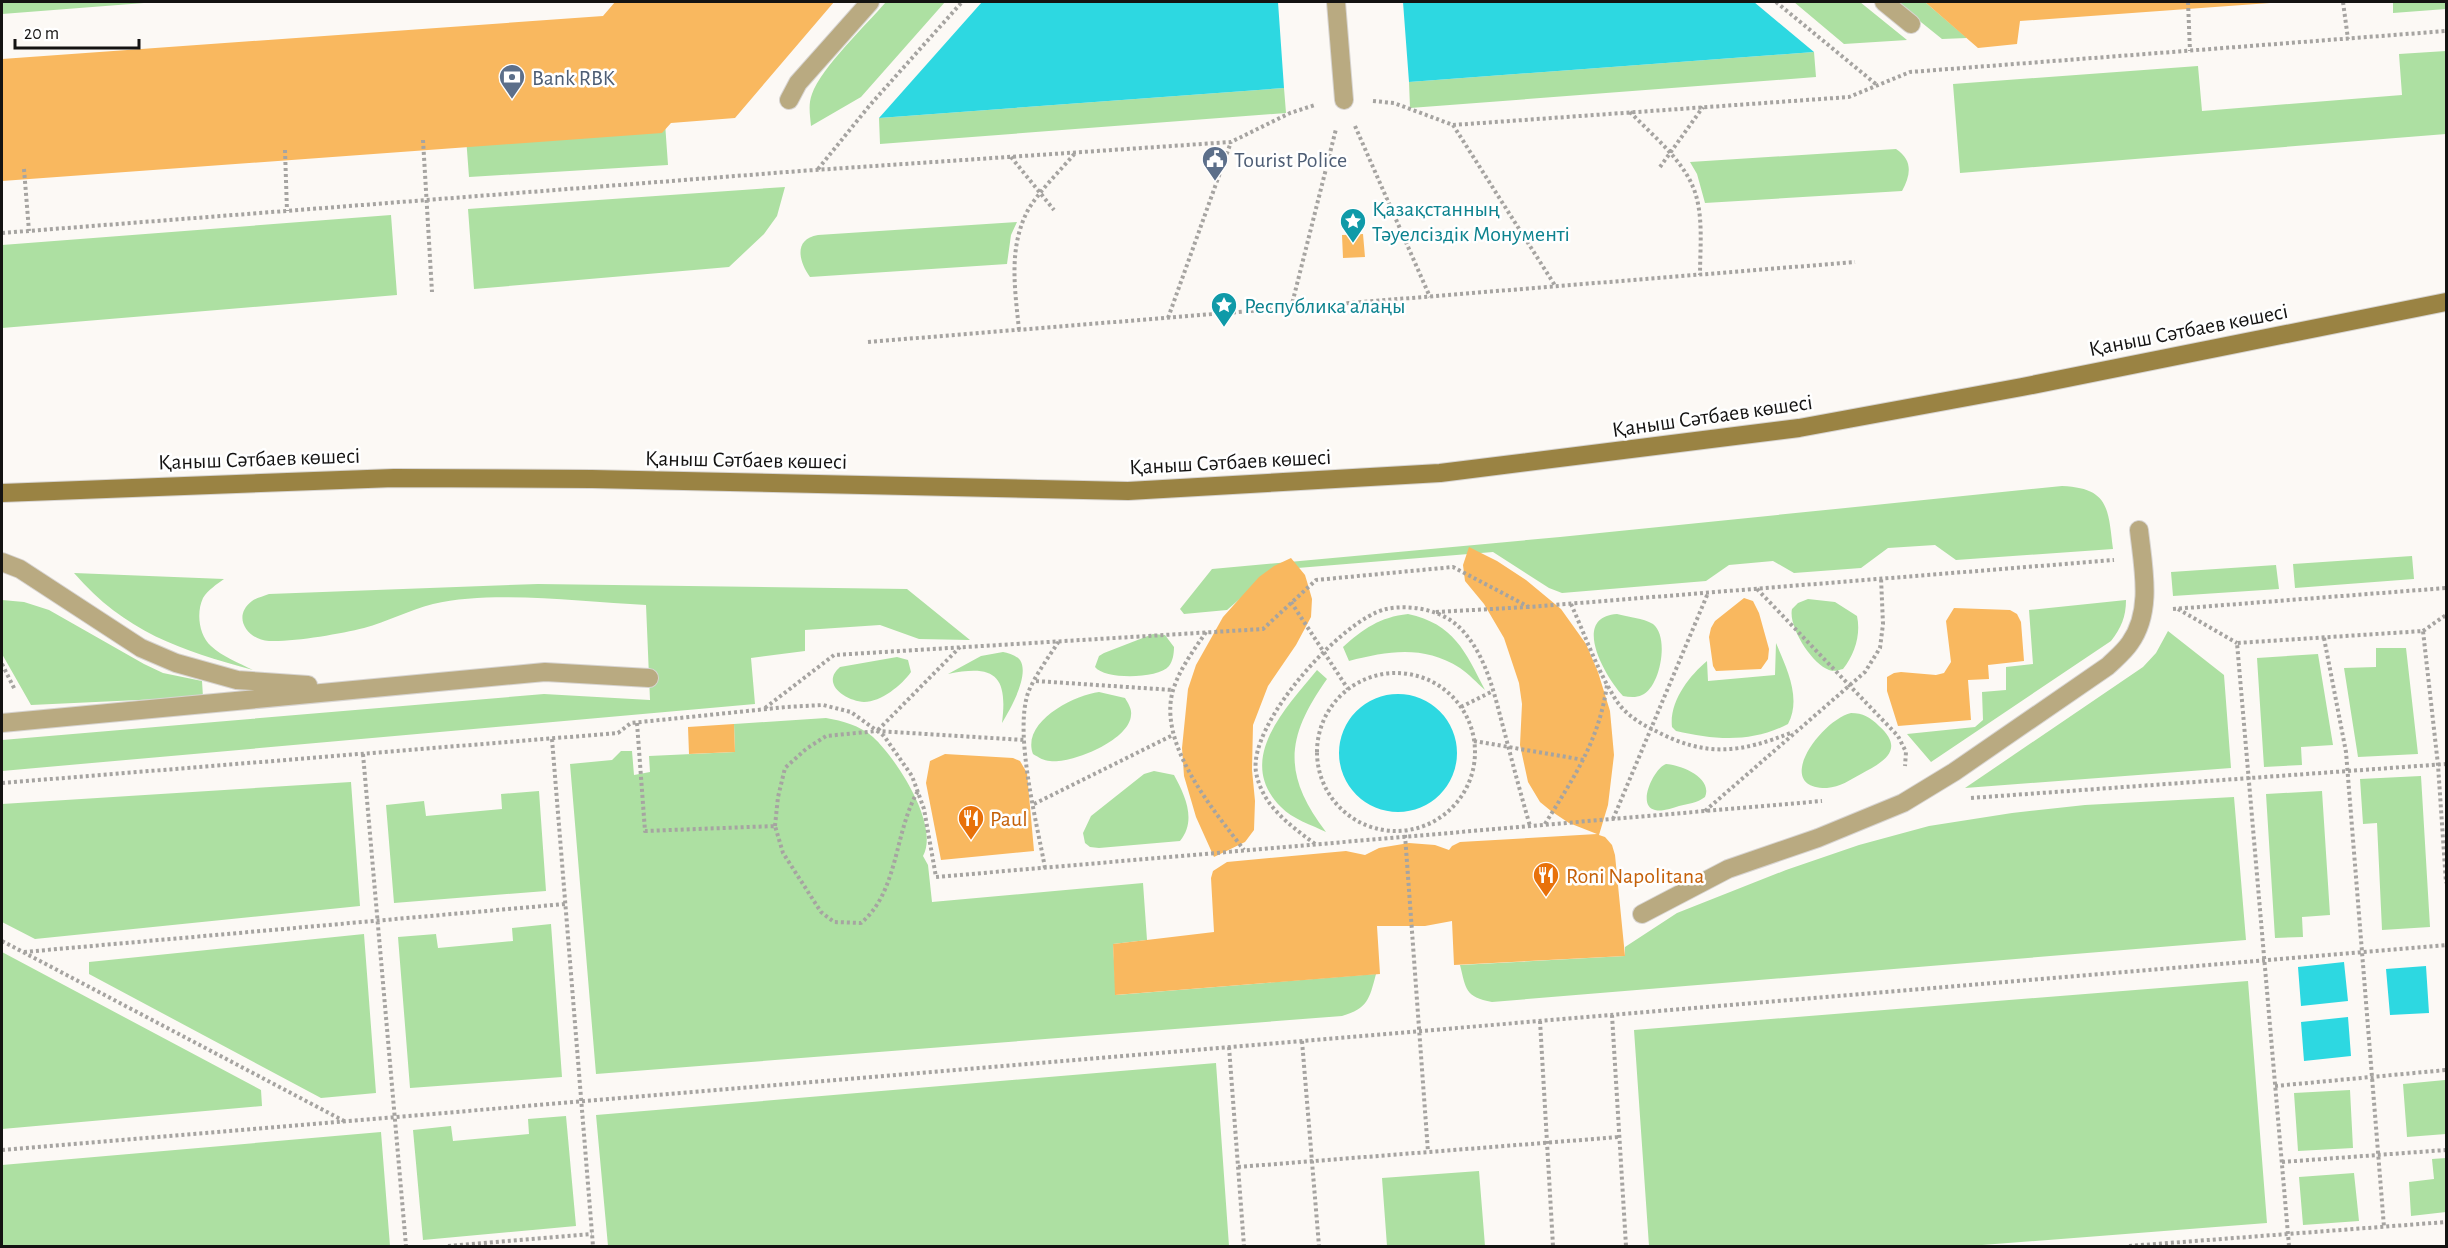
<svg xmlns="http://www.w3.org/2000/svg" width="2448" height="1248" viewBox="0 0 2448 1248" font-family="'Alegreya Sans',sans-serif">
	<style>
		.green { fill: #ade0a2 }
		.water { fill: #2dd8e1 }
		.building { fill: #f9b85f }
		.lines { fill: none; stroke-linecap: round; stroke-linejoin: round }
		.service-casing { stroke: #d7d4d1; stroke-width: 20 }
		.pedestrian-casing { stroke: #d7d4d1; stroke-width: 20 }
		.minor-casing { stroke: #d7d4d1; stroke-width: 20 }
		.secondary-casing { stroke: #d7d4d1; stroke-width: 20 }
		.path { stroke: #a6a4a1; stroke-width: 4; stroke-dasharray: 3 3; stroke-linecap: butt }
		.service { stroke: #b9aa81; stroke-width: 18 }
		.pedestrian { stroke: #b9aa81; stroke-width: 18 }
		.minor { stroke: #b9aa81; stroke-width: 18 }
		.secondary { stroke: #9a8343; stroke-width: 18 }
		.labels { text-anchor: middle; stroke-width: 5; stroke-linejoin: round; paint-order: stroke }
		.service-label { font-size: 22px; fill: #4e5e75; stroke: #fff; text-anchor: start }
		.culture-label { font-size: 22px; fill: #0d838f; stroke: #fff; text-anchor: start }
		.street-label { font-size: 22px; fill: #141312; stroke: #fff }
		.food-label { font-size: 22px; fill: #c56008; stroke: #fff; text-anchor: start }
	</style>
	<rect width="100%" height="100%" fill="#fcf9f5"/>
	<path class="green" d="M2,2h142v1l-142,11z
		M886,2h59l-84,95 -50,29c-1,-11 -3,-22 1,-32 9,-26 55,-70 74,-92z
		M1794,2h66l47,38 -63,4z
		M1896,2h29l42,36 -25,1z
		M2393,2h53v7l-53,4z
		M2446,51v83l-486,39 -7,-89 245,-18 4,45 200,-16 -3,-41z
		M1814,52l2,25 -406,31 -1,-26z
		M1284,88l2,25 -406,31 -1,-26z
		M665,123l3,42 -199,12 -3,-40z
		M1896,149c17,11 15,26 6,42l-197,12 -8,-29 -7,-12z
		M785,187l-8,29 -13,18 -35,33 -255,22 -6,-80z
		M391,215l6,80 -395,33v-83z
		M1017,222l-6,13 -4,29 -197,13c-11,-15 -17,-38 8,-42z
		M2062,486c47,2 46,22 51,63l-157,11 -21,-15 -47,3 -27,20 -67,5 -21,-12 -44,4 -23,16 -144,12 -13,-5 -56,-36 -220,18 -46,40 -43,4 -4,-5 32,-40 348,-32z
		M2412,556l2,23 -119,9 -2,-24z
		M2276,565l3,24 -106,7 -2,-24z
		M74,573l150,6c-7,5 -16,11 -21,19 -7,15 -4,37 8,48 12,11 28,17 42,24 -73,-20 -128,-38 -179,-97z
		M538,584l369,5 63,51 -51,-1 -39,-14 -75,5v21l-54,7 4,46 -753,67v-31l542,-46 106,6 -4,-95c-65,-3 -151,-15 -213,-1 -24,6 -46,18 -69,24 -24,6 -70,14 -95,13 -21,-1 -38,-24 -17,-40 4,-3 12,-5 17,-7z
		M1808,599l27,3 22,14c4,18 -2,38 -14,53 -4,1 -9,3 -14,1 -17,-6 -41,-43 -37,-61l6,-6z
		M2,600l22,2 25,8 95,54 19,9 39,8 1,16 -172,8 -29,-51z
		M2126,600c0,17 -5,28 -15,41l-180,121 -24,-28 68,-7 8,-7 -1,-28 24,-2v-23l27,-3 -4,-54z
		M1408,614c46,10 57,37 77,76 -8,-7 -16,-16 -25,-22 -37,-23 -71,-17 -111,-7l-6,-14c20,-18 37,-30 65,-33z
		M1617,614c11,3 26,4 36,10 17,13 7,64 -11,71 -6,3 -13,2 -19,1 -17,-18 -53,-79 -6,-82z
		M2168,631l56,44 7,93 -266,20 178,-121 13,-14z
		M1153,634l12,1 9,12c0,6 -1,14 -5,19 -11,13 -64,14 -74,1l4,-11 5,-3z
		M1776,643c10,24 26,55 12,81 -36,19 -73,16 -112,7l-4,-4c-3,-25 17,-51 35,-66l1,20 67,-6z
		M2376,648h30l12,106 -60,3 -14,-89 32,-1z
		M1003,652c5,1 13,3 17,8 10,15 -10,50 -18,63 6,-47 -7,-59 -54,-49l33,-18z
		M2318,654l15,91 -32,2 1,18 -38,2 -7,-109z
		M897,657l11,3 3,12c-9,13 -30,30 -47,30 -18,-1 -44,-18 -24,-35z
		M1317,670l10,9c-41,58 -45,95 -1,153 -14,-7 -34,-13 -45,-25 -47,-47 5,-99 36,-137z
		M1099,692l26,6c3,5 7,11 6,17 -1,25 -59,49 -81,46 -6,0 -12,-4 -17,-7 -12,-32 41,-59 66,-62z
		M1851,713c12,0 19,4 28,13 27,24 4,36 -18,48 -11,6 -21,13 -34,14 -56,1 -6,-68 24,-75z
		M826,718c17,3 33,7 47,19 23,21 67,88 50,119l5,9 4,37 211,-19 4,57 -34,4 3,51 260,-21c-7,26 -8,34 -34,42l-746,58 -26,-310 42,-4 9,-9h11l2,24 16,-3 -1,-16 86,-4 -1,-28z
		M1666,764c16,1 47,14 39,33 -8,6 -17,7 -26,9 -7,2 -17,6 -24,4 -19,-4 -1,-42 11,-46z
		M1154,771l20,4c11,20 23,46 6,66l-81,7 -9,-1 -5,-4 -2,-10 8,-17 53,-42z
		M2421,776l9,151 -48,3 -5,-107 -14,1 -3,-45z
		M351,782l9,124 -325,33 -33,-17v-118z
		M539,791l7,100 -152,12 -8,-98 38,-4 2,15 76,-7 -1,-15z
		M2322,791l8,124 -28,2 1,20 -28,1 -9,-144z
		M2234,797l12,143 -754,62c-27,-5 -26,-13 -32,-37l165,-9v-9l52,-34 109,-43 73,-25 70,-19 83,-13 73,-8z
		M551,924l11,153 -152,11 -12,-151 38,-3 2,14 75,-7 -1,-13z
		M364,934l12,159 -55,5 -232,-124v-12z
		M2,952l259,138 1,16 -260,23z
		M2248,981l19,242 -298,23h-320l-15,-216z
		M1216,1063l13,183h-621l-12,-131z
		M2445,1080l1,54 -39,3 -4,-53z
		M2350,1090l3,58 -55,3 -4,-58z
		M566,1116l10,110 -153,14 -10,-110 38,-4 2,15 76,-7 -1,-15z
		M381,1132l9,114h-388v-81z
		M2446,1158v54l-35,4 -2,-34 25,-3 -2,-20z
		M1479,1171l6,75h-98l-5,-68z
		M2354,1173l5,48 -56,4 -4,-48z"/>
	<path class="water" d="M982,2h296l6,86 -405,30z
		M1403,2h351l60,50 -405,30z
		M1339 753a59 59 0 1 1 118 0a59 59 0 1 1-118 0Z
		M2344,962l4,39 -47,5 -3,-39z
		M2426,966l3,47 -39,2 -4,-46z
		M2348,1017l3,39 -47,5 -3,-39z"/>
	<path class="building" d="M615,2h219l-99,116 -64,5 -9,10 -660,48v-122l601,-43z
		M1925,2h345v1l-250,18 -3,23 -39,4z
		M1363,234l2,23 -22,1 -1,-23z
		M1469,547l28,14 29,19 35,29 25,35 12,28 12,39 4,44 -6,50 -9,30 6,2 7,8 3,10 10,101 -171,9 -2,-44 -27,5h-48l3,48 -265,21 -2,-51 101,-12 -3,-54 2,-7 14,-9 119,-11 19,4 14,-7 30,-5 26,2 14,5 3,-4 8,-4 137,-8 -28,-11 -18,-12 -11,-9 -12,-20 -8,-37 2,-41 -3,-21 -15,-45 -20,-34 -19,-23 -2,-16z
		M1291,558l14,17 3,10 4,14 -1,18 -15,28 -28,41 -15,39 -1,45 3,31 -1,29 -9,12 -31,15 -18,-40 -12,-41 -2,-28 6,-59 8,-24 27,-48 36,-40 15,-11z
		M1744,598l9,3 6,12 10,36 -1,10 -7,10 -45,2 -3,-5 -4,-29 2,-9 4,-7z
		M1954,608l56,2 7,4 4,8 3,39 -36,4 1,14 -21,1 3,40 -73,6 -11,-35v-14l7,-4 7,-1 35,3 8,-2 7,-11 -5,-41z
		M734,724l1,28 -46,2 -1,-27z
		M945,754l68,4 7,3 7,12 7,78 -93,9 -15,-77 4,-22z"/>
	<g class="lines">
		<g class="service-casing">
			<path id="service" d="M2,562l18,7 121,79 35,15 61,17 71,5
				M2,723l543,-51 104,6
				M1642,914l86,-45 90,-31 85,-35 51,-31 154,-106c7,-7 16,-14 22,-23 23,-32 13,-76 9,-113"/>
		</g>
		<g class="pedestrian-casing">
			<path id="pedestrian" d="M1336,2l8,98"/>
		</g>
		<g class="minor-casing">
			<path id="minor" d="M1884,2l27,22
				M789,100l9,-17 72,-81"/>
		</g>
		<g class="secondary-casing">
			<path id="secondary" d="M2,493l392,-15 198,1 536,12 312,-18 359,-45 223,-41 424,-85"/>
		</g>
		<path class="path" d="M1776,2l101,83
			M2188,2l2,49
			M2343,2l5,37
			M1373,101l21,2 59,22 396,-28 61,-25 536,-41
			M1630,112c22,23 51,46 63,75 11,26 7,60 7,88
			M1453,125l103,162
			M1355,126l75,171
			M423,140l9,152
			M285,150l2,61
			M1011,157l43,53
			M1660,167l43,-60
			M24,169l5,62
			M818,169l52,-64 92,-103
			M2,233l798,-62 431,-29 59,-29 25,-8
			M1291,308l45,-179
			M1168,318l63,-176
			M1019,330c-4,-41 -11,-82 9,-120 11,-19 33,-40 48,-58
			M868,342l987,-80
			M1757,589l141,147 8,16 -1,14
			M1291,602l57,87
			M1571,604c13,29 26,65 42,91 9,17 24,27 41,35 52,28 86,23 139,2
			M2173,609l273,-21
			M2178,609l59,34
			M1436,612l92,-5
			M2423,631l23,-16
			M1206,632c-12,18 -25,35 -32,55 -19,55 39,122 70,163
			M2324,638l22,114 38,475
			M2,664l13,26
			M1317 752a79 79 0 1 1 158 0a79 79 0 1 1-158 0Z
			M1036,681l137,9
			M1461,707l32,-16
			M765,708l69,-53 429,-26 53,-49 137,-13 76,40 585,-47
			M637,723l8,108 130,-5 8,27 38,59 13,10 27,1c38,-32 33,-91 57,-132
			M878,730l82,-83
			M552,739l41,507
			M1474,741l110,19
			M363,754l43,492
			M2,783l616,-50 13,-10 155,-16 37,-2 28,7 33,24 28,40 12,33 12,68 886,-76
			M1971,798l475,-34
			M1034,804l139,-69
			M1705,811l160,-139 15,-24 3,-24 -2,-46
			M1613,819l95,-226
			M1545,824c29,-47 54,-83 62,-139
			M775,826l3,-29 7,-29 21,-19 20,-13 51,-5 147,9
			M1405,835l23,317
			M1315,844c-25,-19 -53,-38 -59,-72 -8,-48 85,-152 130,-163 25,-5 58,1 76,21 26,28 33,68 43,104 8,31 16,61 25,92
			M1045,868c-8,-45 -31,-133 -17,-175 7,-18 21,-36 31,-52
			M2,941l344,181
			M24,952l541,-48
			M1612,1015l14,231
			M1540,1021l13,225
			M1302,1041l17,205
			M1229,1047l15,199
			M2275,1086l171,-16
			M2,1150l2444,-205
			M2282,1162l164,-12
			M1238,1167l381,-30
			M448,1246l144,-12
			M2129,1246l317,-24
			M2289,1246l-52,-603 186,-12 15,134 8,118"/>
		<use href="#service" class="service"/>
		<use href="#pedestrian" class="pedestrian"/>
		<use href="#minor" class="minor"/>
		<use href="#secondary" class="secondary"/>
	</g>
	<defs>
		<g id="bank-pin" transform="scale(1.35)"><path d="M0 17L-7.5 6A9.5 9.5 0 1 1 7.5 6Z" fill="#5c6f8a" stroke="#fff"/><path d="M-6-4H6V4H-6ZM0-2.3a2.3 2.3 0 1 0 0 4.6a2.3 2.3 0 1 0 0-4.6Z" fill="#fff"/></g>
		<g id="civic-pin" transform="scale(1.35)"><path d="M0 17L-7.5 6A9.5 9.5 0 1 1 7.5 6Z" fill="#5c6f8a" stroke="#fff"/><path d="M-.6-6.5H3V-4.5H.6V-3L4-1V1h2V6H-6V1h2V-1L-.6-3ZM-1.2 2.5V6h2.4V2.5Z" fill="#fff"/></g>
		<g id="sight-pin" transform="scale(1.35)"><path d="M0 17L-7.5 6A9.5 9.5 0 1 1 7.5 6Z" fill="#0f9aa8" stroke="#fff"/><path d="M0-6L1.8-2.2L6-1.7L2.9 1.2L3.7 5.4L0 3.3L-3.7 5.4L-2.9 1.2L-6-1.7L-1.8-2.2Z" fill="#fff"/></g>
		<g id="restaurant-pin" transform="scale(1.35)"><path d="M0 17L-7.5 6A9.5 9.5 0 1 1 7.5 6Z" fill="#e8710a" stroke="#fff"/><path d="M-5-6h1v4h1v-4h1v4h1v-4h1v5L-1.5 .5V6h-2V.5L-5-1ZM5-6V6H3V1.5H1.5Q1.5-4 5-6Z" fill="#fff"/></g>
	</defs>
	<g fill-rule="evenodd">
		<use href="#bank-pin" x="512" y="77"/>
		<use href="#civic-pin" x="1215" y="159"/>
		<use href="#sight-pin" x="1353" y="221"/>
		<use href="#sight-pin" x="1224" y="305"/>
		<use href="#restaurant-pin" x="971" y="818"/>
		<use href="#restaurant-pin" x="1546" y="875"/>
	</g>
	<g class="labels">
		<g class="service-label">
			<text x="532" y="85">Bank RBK</text>
			<text x="1234" y="167">Tourist Police</text>
		</g>
		<g class="culture-label">
			<text x="1372" y="216">Қазақстанның<tspan x="1372" dy="25">Тәуелсіздік Монументі</tspan></text>
			<text x="1244" y="313">Республика алаңы</text>
		</g>
		<g class="street-label">
			<text transform="translate(2188 329) rotate(-11)" y="8">Қаныш Сәтбаев көшесі</text>
			<text transform="translate(1712 415) rotate(-8)" y="8">Қаныш Сәтбаев көшесі</text>
			<text transform="translate(259 458) rotate(-2)" y="8">Қаныш Сәтбаев көшесі</text>
			<text transform="translate(746 459) rotate(1)" y="8">Қаныш Сәтбаев көшесі</text>
			<text transform="translate(1230 461) rotate(-3)" y="8">Қаныш Сәтбаев көшесі</text>
		</g>
		<g class="food-label">
			<text x="990" y="826">Paul</text>
			<text x="1566" y="883">Roni Napolitana</text>
		</g>
	</g>
	<rect width="2448" height="1248" fill="none" stroke="#141312" stroke-width="6"/>
	<path d="M15 39v9h124v-9" fill="none" stroke="#141312" stroke-width="3"/>
	<text x="24" y="39" font-size="18" fill="#141312" stroke="#ffffff" stroke-width="4.5" paint-order="stroke">20 m</text>
</svg>
